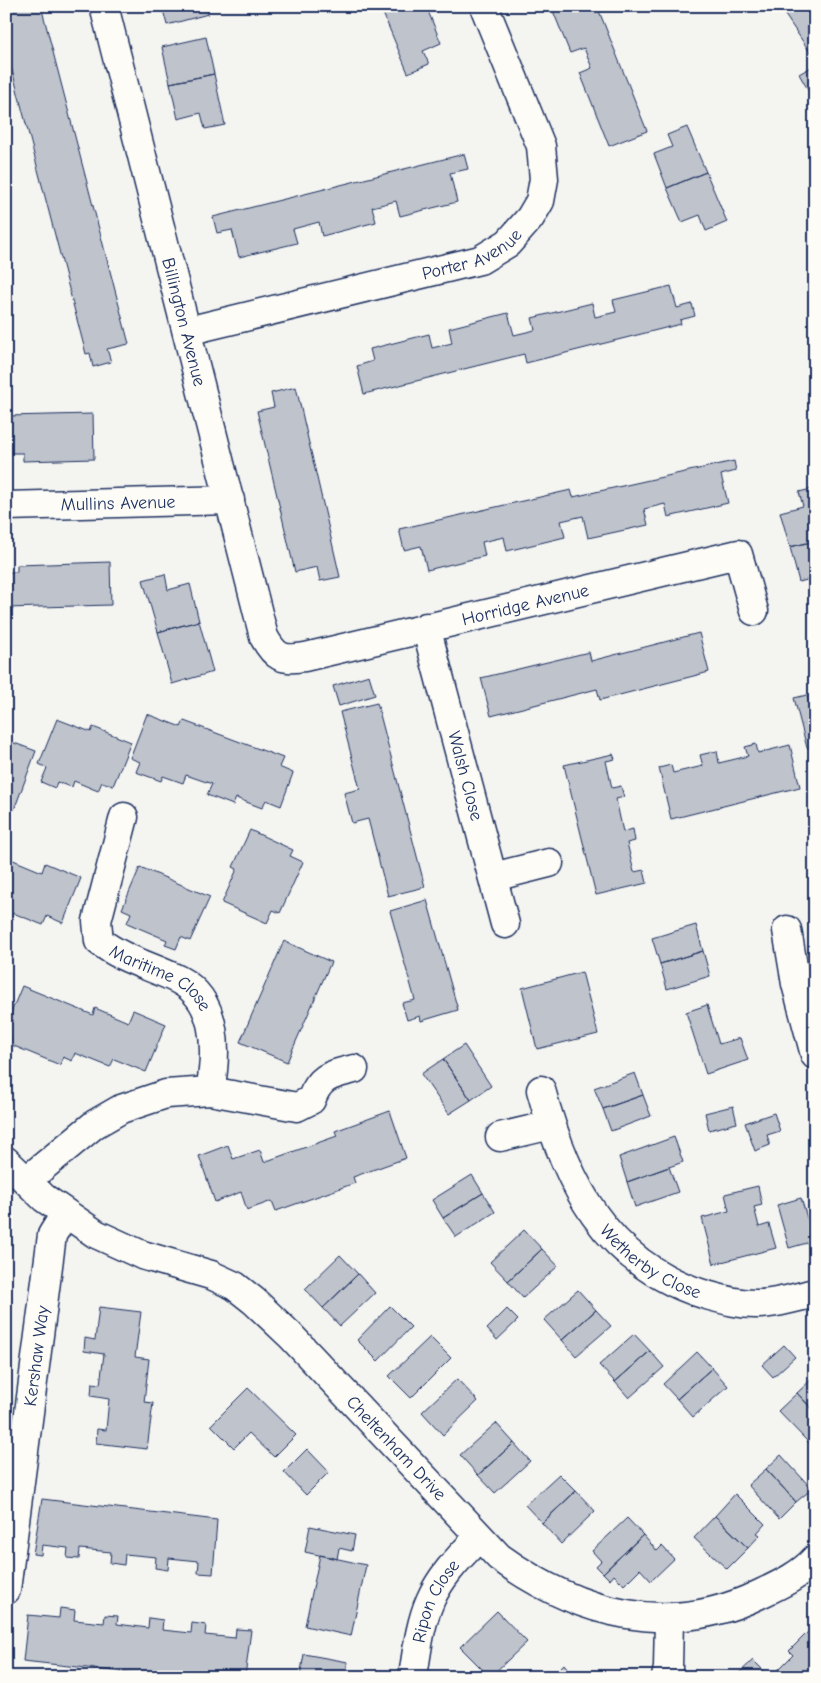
<svg xmlns="http://www.w3.org/2000/svg" width="821" height="1683" viewBox="0 0 821 1683" font-family="'Comic Neue',sans-serif">
	<style>
		.building { fill: #bfc3cc; stroke: #1b2f5e }
		.lines { fill: none; stroke-linecap: round; stroke-linejoin: round }
		.minor-casing { stroke: #1b2f5e; stroke-width: 31 }
		.minor { stroke: #fdfcf7; stroke-width: 28 }
		.labels { text-anchor: middle; stroke-width: 4; stroke-linejoin: round; paint-order: stroke }
		.street-label { font-size: 18px; fill: #1b2f5e; stroke: #fdfcf7 }
	</style>
	<rect width="100%" height="100%" fill="#f4f4f1"/>
	<filter id="ink" filterUnits="userSpaceOnUse"><feTurbulence type="fractalNoise" baseFrequency=".02" numOctaves="2"/><feDisplacementMap in="SourceGraphic" scale="10" xChannelSelector="R" yChannelSelector="G"/><feConvolveMatrix kernelMatrix="1 2 1 2 8 2 1 2 1" color-interpolation-filters="sRGB"/></filter>
	<g filter="url(#ink)">
		<path class="building" d="M6,6h35l88,338 -22,5 4,13 -18,5 -3,-14 -4,1 -80,-307z
			M162,6h44l2,8 -41,11z
			M380,6h46l15,37 -18,8 6,13 -21,9z
			M551,6h46l50,125 -38,15 -29,-73 12,-5 -8,-20 -14,5z
			M792,6h23v43l-5,3 -27,-40z
			M206,37l8,37 -44,9 -8,-36z
			M815,65v37l-16,-28z
			M214,74l11,51 -20,4 -4,-16 -23,6 -8,-36z
			M687,127l19,45 -39,16 -13,-34 18,-7 -5,-12z
			M464,154l4,15 -18,4 7,29 -57,14 -4,-15 -24,6 4,15 -54,14 -3,-14 -26,7 4,14 -58,14 -7,-27 -15,3 -4,-16z
			M706,172l21,50 -21,9 -6,-16 -18,7 -15,-34z
			M671,286l6,22 15,-4 3,12 -15,4 1,4 -155,39 -2,-9 -160,40 -7,-28 16,-5 -3,-12 59,-15 3,14 20,-5 -3,-15 59,-15 6,22 21,-5 -3,-12 60,-15 3,14 21,-5 -3,-12z
			M296,387l44,190 -20,4 -3,-14 -22,5 -38,-161 17,-4 -3,-14z
			M93,414l1,45 -71,2v-8h-17v-37z
			M734,461l2,10 -15,4 7,28 -60,14 -3,-13 -21,5 4,16 -60,13 -5,-22 -22,5 4,16 -58,14 -3,-14 -22,5 3,14 -58,14 -6,-24 -17,4 -5,-21 172,-39 2,7z
			M815,488v53l-25,6 -10,-35 23,-6 -4,-14z
			M815,541v37l-16,4 -9,-35z
			M110,562l1,43 -105,3v-36h11v-7z
			M165,574l3,16 22,-6 9,37 -41,11 -15,-52z
			M199,621l14,51 -41,12 -14,-52z
			M699,633l10,39 -109,28 -3,-11 -106,27 -10,-38 108,-26 2,9z
			M369,675l6,20 -36,11 -6,-20z
			M807,695l2,8 6,-2v45l-8,2 -13,-50z
			M377,703l48,184 -37,9 -20,-77 -16,4 -8,-30 16,-4 -20,-77z
			M147,714l34,13 3,-6 99,37 -4,9 14,6 -12,33 -15,-6 -4,8 -26,-10 -3,7 -26,-10 5,-11 -26,-9 -3,8 -20,-7 -2,5 -25,-9 4,-10 -10,-4z
			M57,719l34,13 2,-5 38,15 -18,44 -11,-4 -4,9 -24,-10 -2,6 -15,-5 -2,6 -14,-6 6,-14 -8,-4z
			M6,740l30,11 -22,59 -8,-3z
			M756,744l2,9 32,-8 10,42 -129,32 -12,-51 12,-3 2,8 30,-7 -3,-11 17,-4 2,12 29,-7 -3,-9z
			M613,754l2,5 -9,2 6,27 9,-2 3,11 -8,2 7,33 10,-3 2,12 -8,2 7,29 10,-2 3,13 -51,12 -32,-130z
			M250,830l43,20 -3,6 13,6 -23,51 -7,-3 -6,13 -45,-20 15,-34 -4,-2z
			M6,857l36,15 3,-9 36,15 -18,45 -16,-7 -4,9 -30,-12 -3,7 -4,-2z
			M140,867l70,30 -20,44 -9,-4 -5,12 -11,-4 2,-5 -40,-17 4,-10 -9,-4z
			M427,900l31,110 -37,11 -1,-5 -13,4 -5,-17 13,-3 -25,-89z
			M696,925l7,26 -43,13 -8,-26z
			M284,941l47,21 -44,100 -47,-20z
			M703,951l7,25 -43,13 -7,-25z
			M582,972l16,62 -61,15 -15,-61z
			M22,986l71,29 2,-7 33,14 5,-12 33,14 -20,48 -32,-13 -4,8 -35,-14 -3,8 -9,-4 -3,8 -51,-21 3,-7 -6,-3v-9z
			M707,1005l12,39 21,-6 8,22 -42,14 -20,-62z
			M464,1045l27,41 -20,14 -28,-41z
			M443,1059l28,41 -22,14 -28,-40z
			M635,1073l8,22 -40,14 -9,-21z
			M643,1095l8,21 -40,15 -8,-22z
			M733,1106l4,17 -28,7 -4,-17z
			M390,1111l16,47 -53,19 2,6 -79,28 -4,-10 -25,9 -6,-18 -26,10 -16,-46 29,-11 5,14 27,-9 4,12 73,-26 -2,-5z
			M774,1113l6,18 -13,4 3,10 -15,6 -10,-28z
			M674,1137l9,25 -56,20 -8,-25z
			M669,1167l9,25 -43,15 -8,-25z
			M472,1175l11,18 -40,25 -11,-18z
			M758,1186l4,19 -8,2 5,20 10,-3 7,24 -62,16 -12,-46 27,-7 -4,-17z
			M483,1193l12,19 -39,25 -13,-19z
			M801,1198l13,43 -25,7 -12,-43z
			M524,1230l18,19 -34,32 -18,-19z
			M542,1249l16,17 -35,32 -15,-17z
			M340,1255l18,19 -35,34 -18,-19z
			M358,1274l17,19 -35,33 -17,-18z
			M578,1290l18,20 -34,30 -18,-20z
			M390,1306l21,21 -33,34 -21,-21z
			M99,1307l42,5 -6,45 14,2 -5,43 9,1 -6,46 -51,-6 1,-14 9,1 3,-31 -18,-3 1,-13 8,1 4,-30 -20,-3 1,-13 10,2z
			M507,1309l11,11 -21,20 -10,-11z
			M596,1310l15,16 -35,30 -14,-16z
			M634,1334l16,17 -35,31 -16,-17z
			M430,1337l21,21 -40,40 -22,-22z
			M784,1345l11,12 -22,20 -11,-12z
			M650,1351l14,16 -35,31 -14,-16z
			M697,1352l15,16 -35,31 -14,-15z
			M712,1368l16,18 -35,31 -16,-18z
			M815,1376v36l-18,-19z
			M457,1379l21,22 -35,34 -21,-23z
			M248,1388l48,47 -22,22 -25,-24 -15,15 -23,-23z
			M797,1393l18,19v26l-6,5 -31,-32z
			M496,1423l18,20 -36,32 -18,-20z
			M514,1443l16,18 -35,32 -17,-18z
			M307,1449l22,23 -23,23 -22,-23z
			M781,1455l31,34 -16,13 -30,-33z
			M766,1469l30,33 -17,17 -31,-34z
			M559,1474l17,17 -34,32 -17,-18z
			M576,1491l19,20 -34,33 -19,-21z
			M735,1494l30,30 -8,9 3,2 -12,13 -33,-32z
			M42,1499l175,21 -4,54 -15,-1 1,-12 -30,-3 -1,12 -13,-2 1,-11 -31,-3 -1,11 -14,-2 1,-11 -31,-3 -1,10 -12,-1 1,-10 -26,-3 -1,10 -8,-1z
			M715,1516l33,32 -21,21 -33,-31z
			M627,1518l16,17 -40,38 -7,-7 5,-5 -9,-10z
			M310,1526l45,9 -3,16 -13,-3 -2,11 -32,-7z
			M643,1535l14,16 5,-5 12,13 -23,22 -11,-12 -16,16 -10,-10 -4,5 -7,-7z
			M320,1555l46,10 -15,71 -46,-10z
			M60,1608l15,2 -1,10 30,3 1,-8 13,1 -1,8 31,4 1,-10 14,2 -1,10 29,3 1,-10 14,2 -1,10 30,3 1,-9 15,1 -6,47h-76l-146,-16 5,-46 31,3z
			M497,1611l30,31 -37,35 -30,-30z
			M808,1632l7,7v38h-31l-6,-7 15,-15 -4,-4z
			M304,1654l44,8 -3,15h-45z
			M753,1660l17,17h-35z
			M564,1664l10,13h-23z"/>
		<g class="lines">
			<g class="minor-casing">
				<g id="minor">
					<path id="s1" d="M104,6l160,631c11,20 18,24 41,20l433,-103 16,57"/>
					<path id="s2" d="M187,331l293,-71 28,-17 22,-25 10,-17 4,-22 -3,-33 -57,-140"/>
					<path id="s3" d="M6,506l224,-6"/>
					<path id="s4" d="M426,627l79,297"/>
					<path id="s5" d="M124,817l-27,104 2,20c24,19 53,25 80,39 40,21 38,73 31,111"/>
					<path d="M493,877l56,-14"/>
					<path d="M787,930l9,54 19,71"/>
					<path id="s6" d="M541,1090c25,92 64,173 162,204 18,5 37,11 56,10 18,0 38,-7 56,-11"/>
					<path d="M500,1137l51,-12"/>
					<path id="s7" d="M6,1161l38,37 52,36 46,21 69,20 24,11 19,15 36,34 209,222c79,57 170,82 261,37 19,-9 41,-19 55,-35"/>
					<path d="M27,1180l68,-56 26,-15 45,-15 44,-3 87,16 14,-7c9,-24 19,-25 43,-31"/>
					<path id="s8" d="M6,1590l46,-355 13,-21"/>
					<path id="s9" d="M413,1677c10,-71 15,-89 66,-140"/>
					<path d="M666,1677l2,-9 1,-50"/>
				</g>
			</g>
			<use href="#minor" class="minor"/>
		</g>
	</g>
	<g class="labels">
		<g class="street-label">
			<text dy="6" stroke="none"><textPath href="#s2" startOffset="296">Porter Avenue</textPath></text>
			<text dy="6" stroke="none"><textPath href="#s1" startOffset="326">Billington Avenue</textPath></text>
			<text dy="6" stroke="none"><textPath href="#s3" startOffset="112">Mullins Avenue</textPath></text>
			<text dy="6" stroke="none"><textPath href="#s1" startOffset="928">Horridge Avenue</textPath></text>
			<text dy="6" stroke="none"><textPath href="#s4" startOffset="154">Walsh Close</textPath></text>
			<text dy="6" stroke="none"><textPath href="#s5" startOffset="200">Maritime Close</textPath></text>
			<text dy="6" stroke="none"><textPath href="#s6" startOffset="211">Wetherby Close</textPath></text>
			<text dy="6" stroke="none"><textPath href="#s8" startOffset="236">Kershaw Way</textPath></text>
			<text dy="6" stroke="none"><textPath href="#s7" startOffset="494">Cheltenham Drive</textPath></text>
			<text dy="6" stroke="none"><textPath href="#s9" startOffset="80">Ripon Close</textPath></text>
		</g>
	</g>
	<rect width="821" height="1683" fill="none" stroke="#fdfcf7" stroke-width="25"/>
	<rect x="12" y="12" width="796" height="1658" fill="none" stroke="#1b2f5e" stroke-width="2" filter="url(#ink)"/>
</svg>
